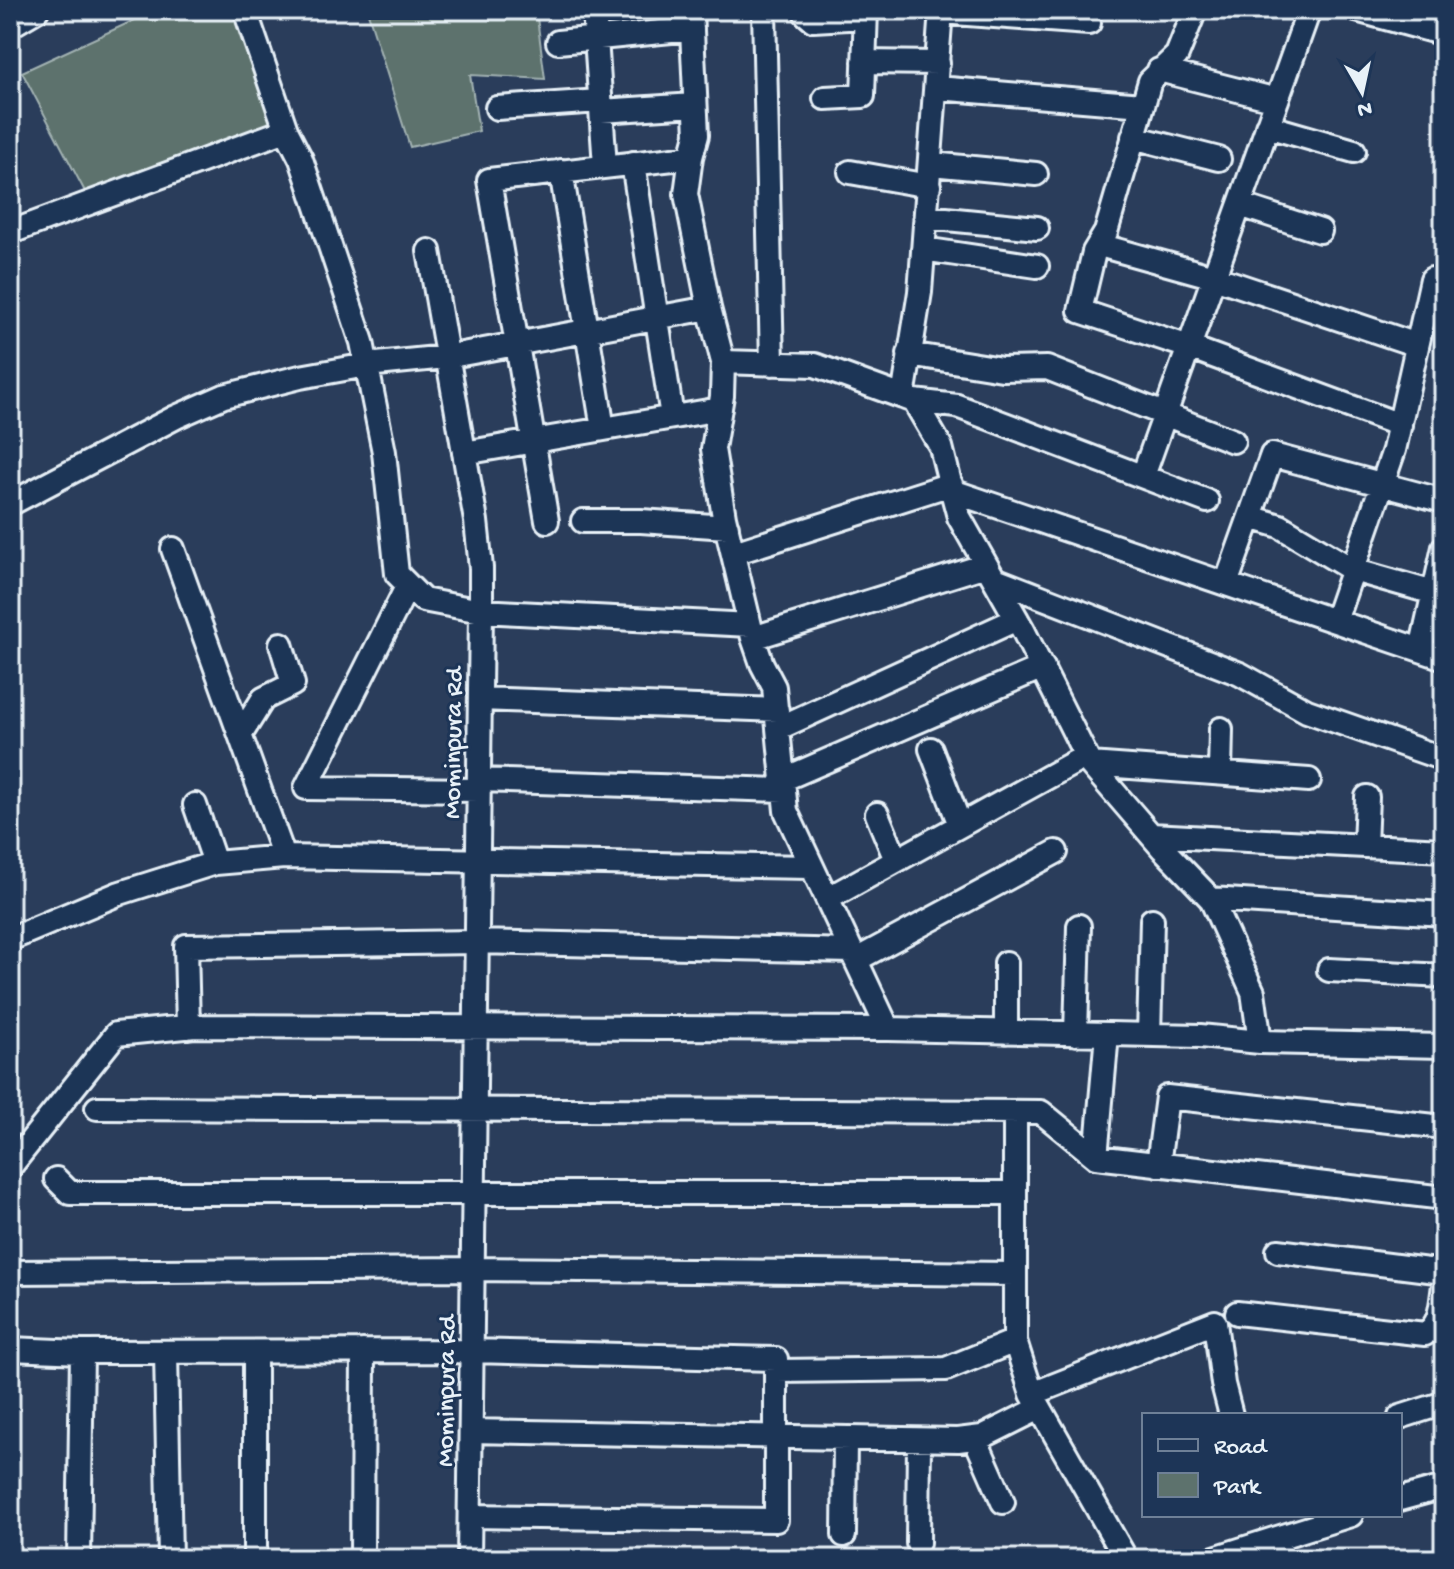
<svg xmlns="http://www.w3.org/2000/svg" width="1454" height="1569" viewBox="0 0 1454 1569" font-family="'Gochi Hand',sans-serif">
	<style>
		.green { fill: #5d726d; stroke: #a2b2b2; stroke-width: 2 }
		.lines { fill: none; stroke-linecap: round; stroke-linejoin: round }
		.minor-casing { stroke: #e8f1f8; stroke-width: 28 }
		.minor { stroke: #1d3557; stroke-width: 22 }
		.labels { text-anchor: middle; stroke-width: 6; stroke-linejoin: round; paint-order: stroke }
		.street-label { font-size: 26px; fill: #e8f1f8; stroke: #1d3557 }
	</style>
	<rect width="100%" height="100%" fill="#2a3d5b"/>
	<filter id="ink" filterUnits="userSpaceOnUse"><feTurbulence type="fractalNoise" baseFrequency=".0125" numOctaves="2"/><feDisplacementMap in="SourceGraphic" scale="16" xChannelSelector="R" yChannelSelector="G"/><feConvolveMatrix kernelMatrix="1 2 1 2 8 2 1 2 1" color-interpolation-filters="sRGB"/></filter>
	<g filter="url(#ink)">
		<path class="green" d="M189,10h56l41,120 -195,73 -69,-131 117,-54z
			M367,10h169l9,69 -75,-4 9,56 -69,16z"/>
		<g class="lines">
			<g class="minor-casing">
				<path id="minor" d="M245,10l41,120 15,29 61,183 22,110 13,122 26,26 58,11 -12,948
					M594,10l11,156
					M764,10l8,354
					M806,10v4l7,6 52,-3
					M1195,10l-18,45 -27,26 -44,151 -12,20 -14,59 109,36 211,78
					M1356,10l88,24
					M941,12l148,11
					M10,26l27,-16
					M558,42l134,-13
					M864,62l74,1
					M1159,70l118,30
					M937,88l206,17
					M825,98l38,-2 3,-86
					M497,108l103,-7
					M601,111l94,-6
					M1267,126l87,25
					M1133,137l86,22
					M691,157l6,-22 -6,-125
					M633,163l39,254
					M931,164l105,10
					M561,171l42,258
					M850,172l79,14
					M1240,205l80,26
					M926,217l111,11
					M14,231l272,-101
					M1099,245l115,32 203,68
					M923,249l114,17
					M429,251l47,270 5,47v43l269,14
					M909,354l93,15 45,-1 186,73
					M723,362l-1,34 -9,53 11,68 29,121 9,26 12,23 12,124 102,218
					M903,397l17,-105 21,-282
					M914,401l43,5 250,95
					M464,453l256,-44
					M1143,476l166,-466
					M952,491l7,26 64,113 67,134 73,85 48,50 42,93 7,50
					M10,504l166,-87 48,-21 76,-19 67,-12 79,-8 263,-49 14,54 92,3 99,36 27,46 11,44 492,167
					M1250,517l30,9 73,44 81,23
					M547,521l-58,-341 202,-23 -5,37 23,114
					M583,521h58l86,6
					M173,549l111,308
					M734,553l217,-69
					M995,579l245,95 67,37 137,48
					M1226,584l46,-129 172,46
					M408,585l-102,203 173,2
					M1335,621l59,-171 38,-171 12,2
					M753,638l233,-73
					M1421,650l23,-103
					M480,699l297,11
					M779,728l238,-109
					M241,734l22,-35 30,-15 -12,-40
					M931,749l29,76
					M1090,764l219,16
					M1220,773l1,-44
					M479,780l304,10
					M782,780l261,-113
					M195,805l20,58
					M877,814l19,46
					M1151,835l293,15
					M1365,846l2,-49
					M827,899l259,-143
					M1211,899l233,15
					M10,939l110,-46 95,-30 69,-6 527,10
					M856,960l200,-108
					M1329,970l115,6
					M188,1027l-2,-81 291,-4 375,9
					M1006,1032v-69
					M1076,1034l3,-108
					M1107,1034l-11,123 348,41
					M1149,1035l3,-115
					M97,1108l944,4 55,45
					M1015,1112v229l17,53 94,165
					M1158,1165l9,-68 277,30
					M10,1167l106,-133 79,-8 693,3 312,7 60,6 184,4
					M56,1179l14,14h945
					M1278,1251l166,21
					M10,1272l464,-3 541,5
					M1237,1313l188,21c17,-10 16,-31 19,-49
					M10,1349l72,3 390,-1 304,8v161l-306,-4
					M166,1352l4,207
					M777,1371l169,-2 69,-28
					M1032,1394l183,-72 8,62 8,31
					M1400,1417l44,-14
					M471,1431l487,9 24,-3 58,-29
					M975,1438l28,64
					M1400,1499l44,-12
					M844,1535l1,-96
					M918,1543l1,-103
					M79,1559l3,-207
					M255,1559v-207
					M362,1559l1,-208
					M1211,1559l66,-21
					M1283,1559l-6,-21 74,-23"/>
			</g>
			<use href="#minor" class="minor"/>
		</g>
	</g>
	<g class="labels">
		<g class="street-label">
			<text transform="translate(451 743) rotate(-89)" y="9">Mominpura Rd</text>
			<text transform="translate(444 1391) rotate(-89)" y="9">Mominpura Rd</text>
		</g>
	</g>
	<rect width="1454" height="1569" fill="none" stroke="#1d3557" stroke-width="40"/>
	<rect x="20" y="20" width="1414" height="1529" fill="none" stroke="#e8f1f8" stroke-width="3" filter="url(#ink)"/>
	<rect x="1142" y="1413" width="260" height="104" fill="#1d3557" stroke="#6e8097" stroke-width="2"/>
	<rect x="1158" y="1439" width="40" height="12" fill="#1d3557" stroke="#6e8097" stroke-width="2"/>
	<text x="1214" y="1453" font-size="24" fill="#e8f1f8">Road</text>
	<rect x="1158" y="1473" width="40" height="24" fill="#5d726d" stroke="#6e8097" stroke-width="2"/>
	<text x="1214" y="1493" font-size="24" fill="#e8f1f8">Park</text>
	<g transform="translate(1362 92) rotate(171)" stroke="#1d3557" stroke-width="6" paint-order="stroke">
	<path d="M0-6L14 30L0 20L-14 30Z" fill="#e8f1f8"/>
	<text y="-12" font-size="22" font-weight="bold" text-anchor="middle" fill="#e8f1f8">N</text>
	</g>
</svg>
